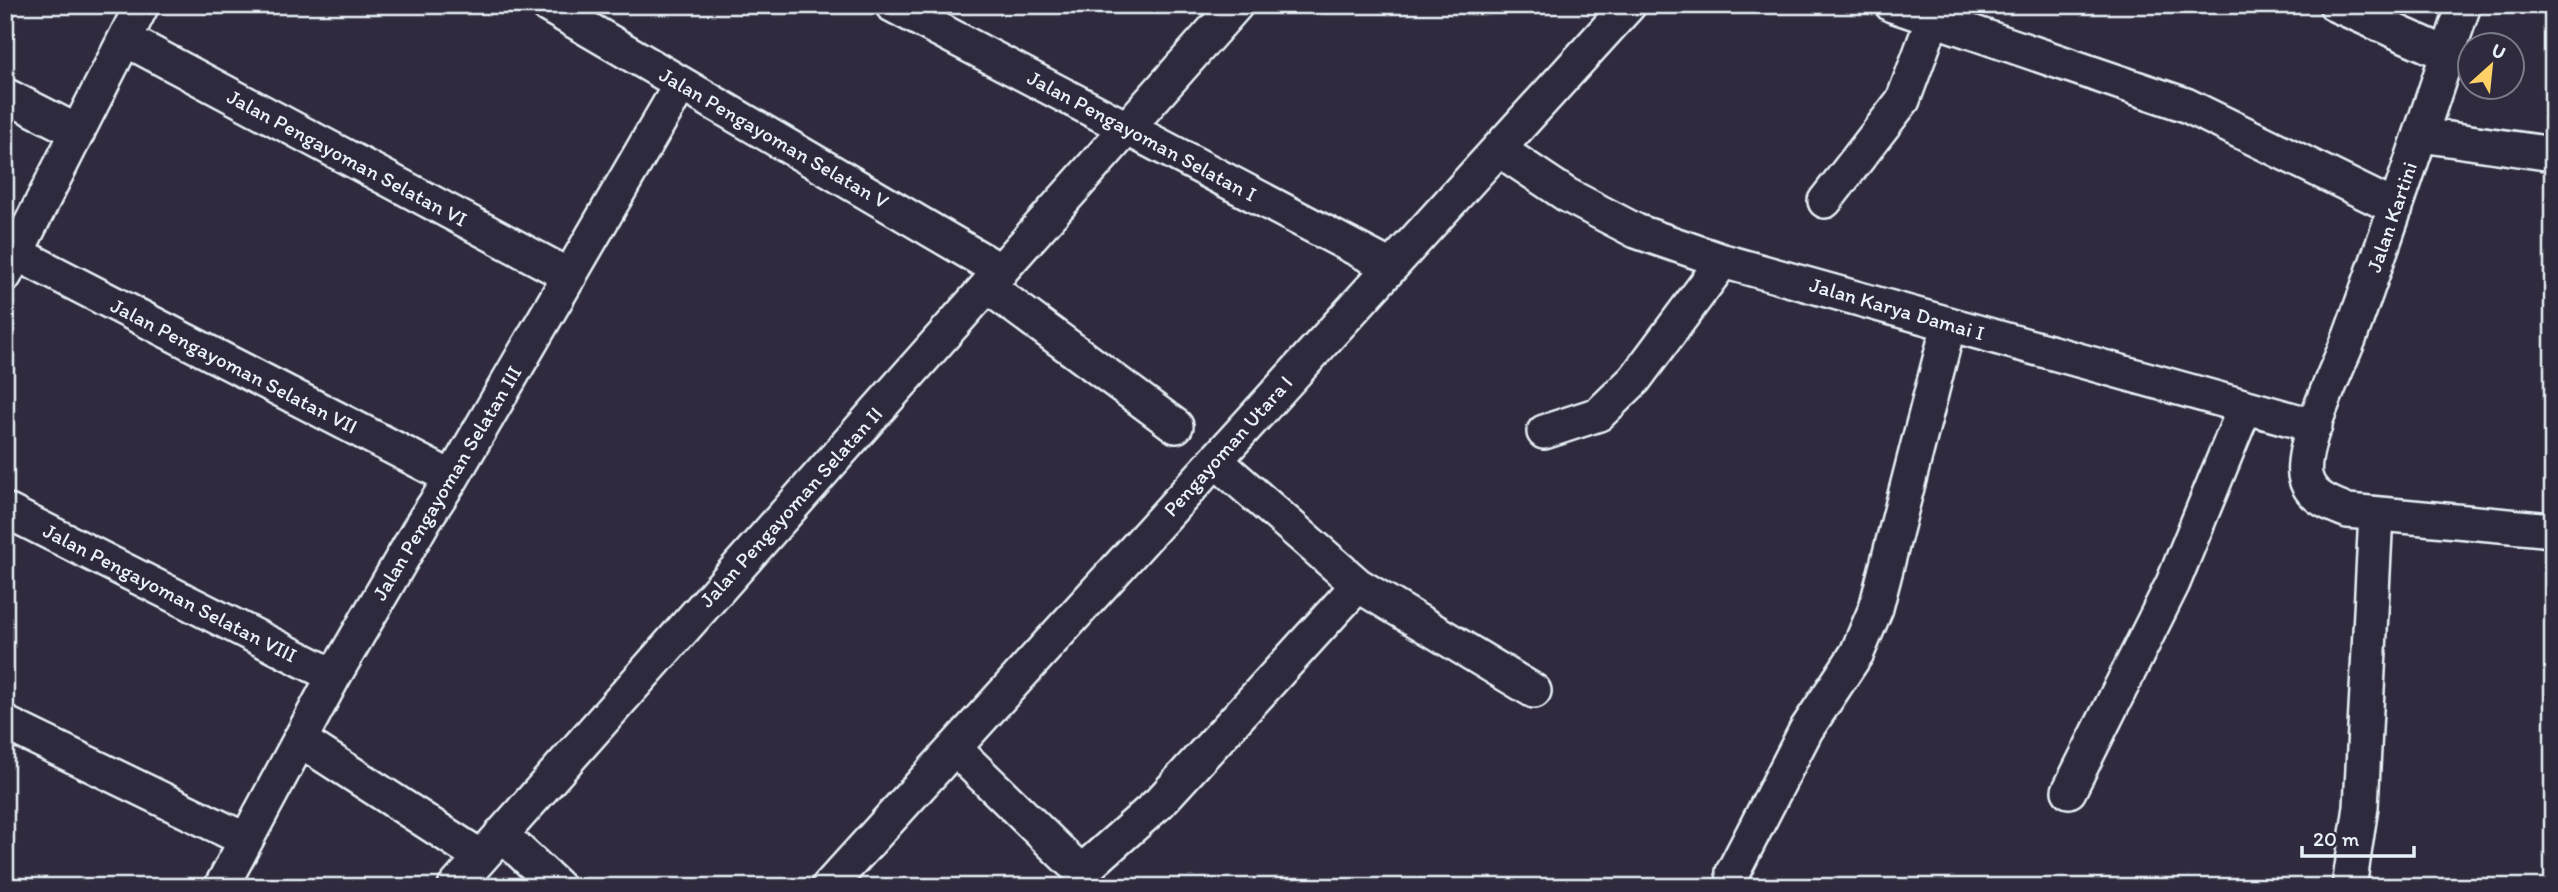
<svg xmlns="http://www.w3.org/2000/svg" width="2558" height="892" viewBox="0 0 2558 892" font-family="Itim,sans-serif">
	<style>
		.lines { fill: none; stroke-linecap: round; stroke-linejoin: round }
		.street-casing { stroke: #e8f1f8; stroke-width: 38 }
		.street { stroke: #2f2a3d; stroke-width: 33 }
		.labels { text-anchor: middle; stroke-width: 5; stroke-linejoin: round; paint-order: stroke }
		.street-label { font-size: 21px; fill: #e8f1f8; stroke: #2f2a3d }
	</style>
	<rect width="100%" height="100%" fill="#2f2a3d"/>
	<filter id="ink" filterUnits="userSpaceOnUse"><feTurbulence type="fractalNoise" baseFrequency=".0143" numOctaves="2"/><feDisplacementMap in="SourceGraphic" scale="14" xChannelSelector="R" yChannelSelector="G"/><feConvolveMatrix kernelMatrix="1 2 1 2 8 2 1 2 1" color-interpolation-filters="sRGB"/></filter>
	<g filter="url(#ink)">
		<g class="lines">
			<g class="street-casing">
				<path id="street" d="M547,5l454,266
					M892,5l499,262
					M1892,5l294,100 210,103
					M2336,5l111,49
					M2464,5c-37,110 -73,220 -113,329 -12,33 -51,109 -46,141 4,22 25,29 43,36l205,19
					M125,39l445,237
					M5,95l73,37
					M2421,135l132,19
					M1498,149l69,46 69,36 87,30 592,165
					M1825,201l78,-101 30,-81
					M16,253l436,225
					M5,275l137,-270
					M987,286l189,140
					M1544,432l55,-18 36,-35 88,-118
					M1215,460l143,125 176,106
					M5,510l329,166
					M5,723l241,117
					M300,740l181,117
					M954,748l116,113 6,5h12l72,-64 198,-217
					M2069,791l104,-208 72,-176
					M501,834l57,53
					M1733,872l73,-142 51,-77 19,-45 73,-284
					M221,887l113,-211 91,-157 27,-41 229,-394
					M455,887l781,-882
					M828,887l801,-882
					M2349,887l12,-80 15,-293"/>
			</g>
			<use href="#street" class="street"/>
		</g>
	</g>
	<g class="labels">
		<g class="street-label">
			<text transform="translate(1142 136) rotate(28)" y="7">Jalan Pengayoman Selatan I</text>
			<text transform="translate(774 138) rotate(30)" y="7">Jalan Pengayoman Selatan V</text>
			<text transform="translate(347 158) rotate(28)" y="7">Jalan Pengayoman Selatan VI</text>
			<text transform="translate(2392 217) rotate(-71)" y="7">Jalan Kartini</text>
			<text transform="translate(1897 309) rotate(16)" y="7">Jalan Karya Damai I</text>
			<text transform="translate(234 366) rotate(27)" y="7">Jalan Pengayoman Selatan VII</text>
			<text transform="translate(1228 446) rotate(-48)" y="7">Pengayoman Utara I</text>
			<text transform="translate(447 483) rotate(-59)" y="7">Jalan Pengayoman Selatan III</text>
			<text transform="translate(791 507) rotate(-48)" y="7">Jalan Pengayoman Selatan II</text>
			<text transform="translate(170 593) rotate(27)" y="7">Jalan Pengayoman Selatan VIII</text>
		</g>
	</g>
	<rect width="2558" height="892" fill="none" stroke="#2f2a3d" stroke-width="28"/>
	<rect x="14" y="14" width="2530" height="864" fill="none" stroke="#e8f1f8" stroke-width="2.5" filter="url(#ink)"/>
	<g transform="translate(2491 66) rotate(27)"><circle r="33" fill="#2f2a3d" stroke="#797a88" stroke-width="2"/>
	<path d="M0-5L12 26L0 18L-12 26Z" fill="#ffd166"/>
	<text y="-10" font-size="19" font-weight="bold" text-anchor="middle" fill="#e8f1f8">U</text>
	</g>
	<path d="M2302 846v10h112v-10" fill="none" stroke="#e8f1f8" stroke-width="3.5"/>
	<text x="2313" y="846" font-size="21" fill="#e8f1f8" stroke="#2f2a3d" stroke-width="5" paint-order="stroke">20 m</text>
</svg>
